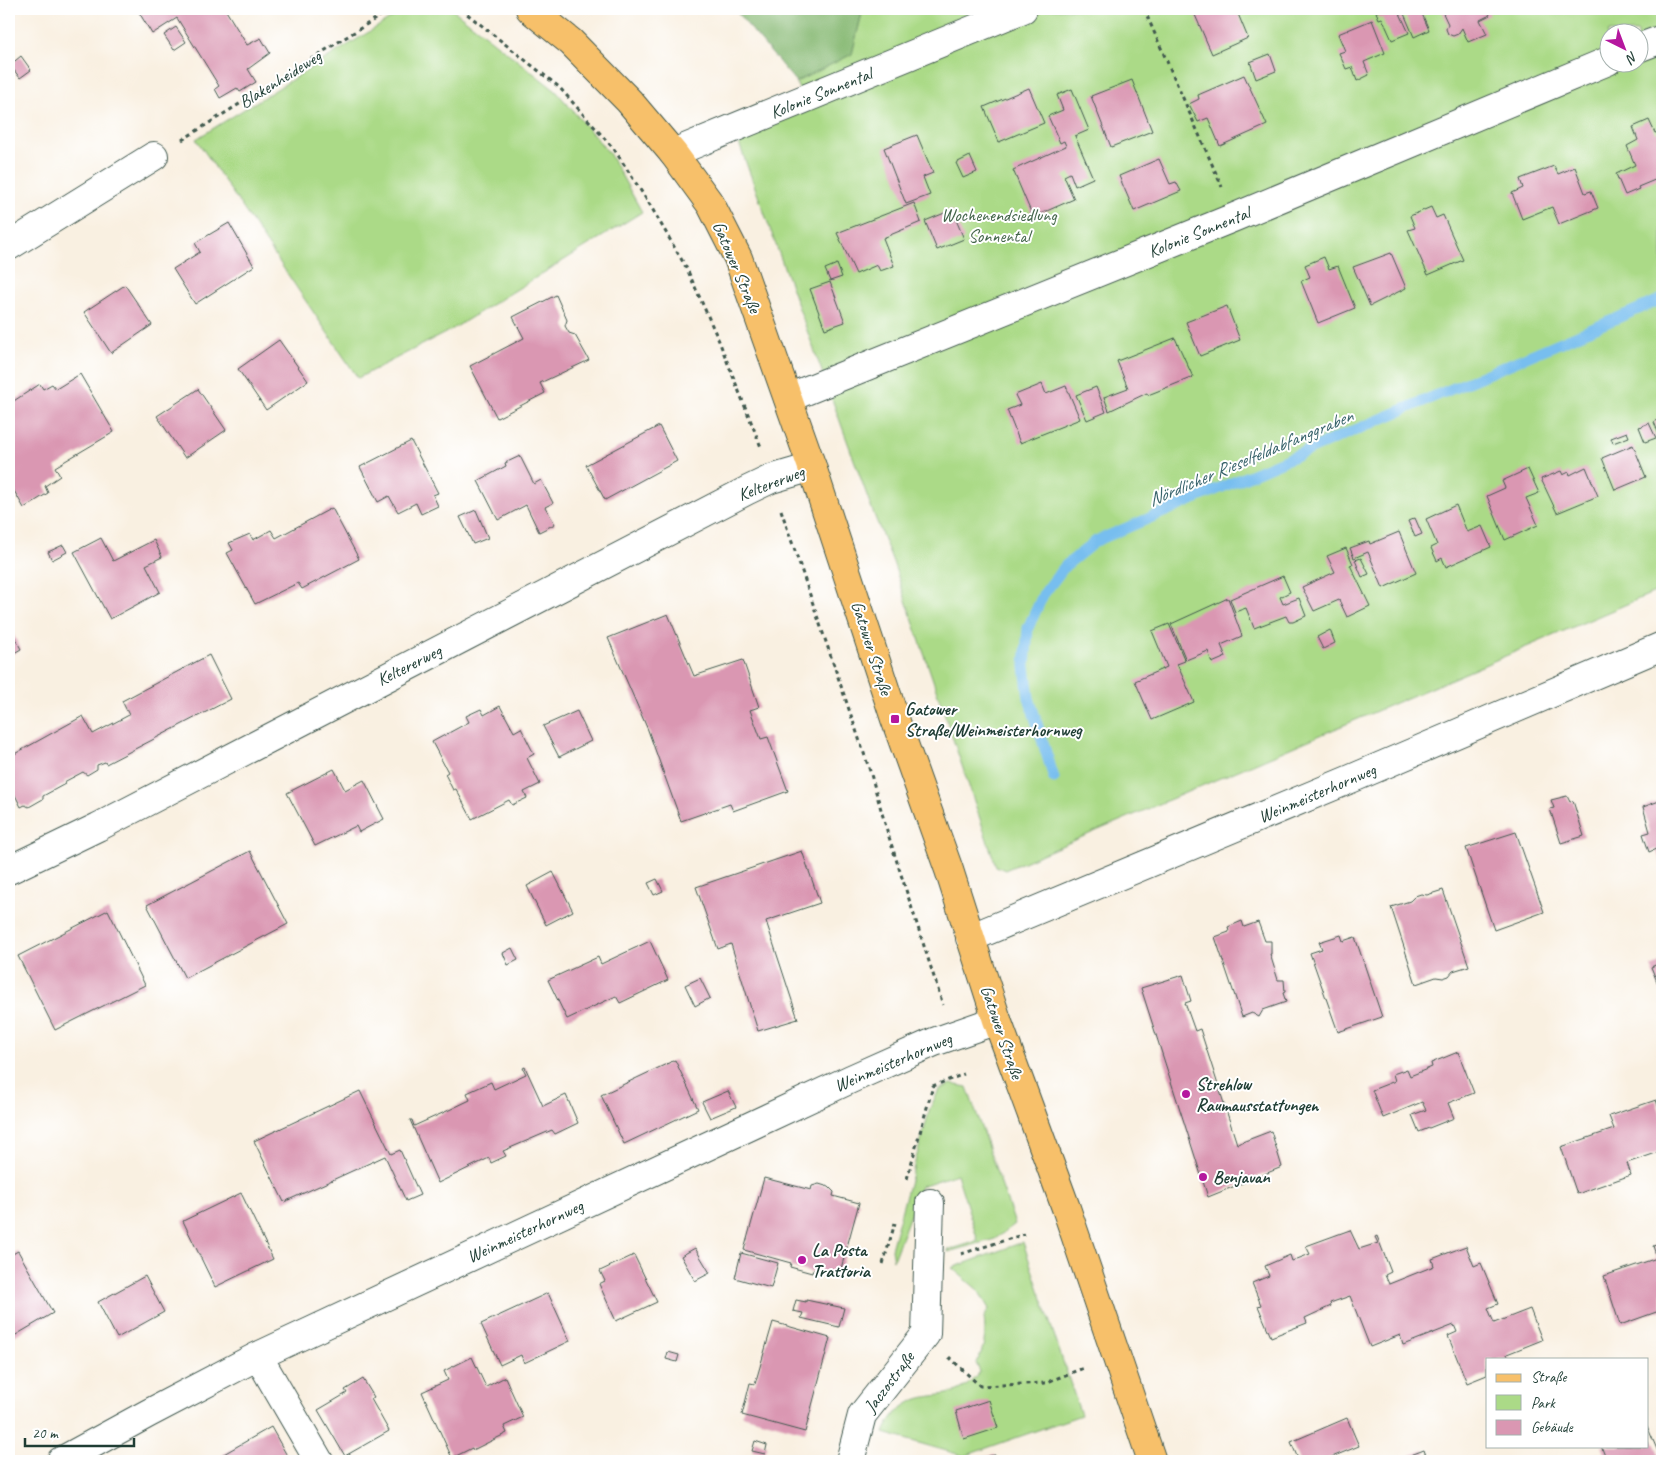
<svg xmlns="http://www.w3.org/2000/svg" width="1671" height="1470" viewBox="0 0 1671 1470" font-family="Caveat,sans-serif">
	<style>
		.green { fill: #abda87; stroke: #658c5e; fill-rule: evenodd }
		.forest { fill: #88ba74; stroke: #547c54 }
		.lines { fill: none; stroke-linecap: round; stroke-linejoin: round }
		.stream { stroke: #77beef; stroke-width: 11 }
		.building { fill: #da97b2 }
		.minor-casing { stroke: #40584e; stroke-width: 30 }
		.major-casing { stroke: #40584e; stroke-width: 30 }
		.path { stroke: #40584e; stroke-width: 3; stroke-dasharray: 4 4; stroke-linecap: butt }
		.minor { stroke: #fff; stroke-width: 28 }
		.major { stroke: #f7c06b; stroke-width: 28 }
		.poi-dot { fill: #b5179e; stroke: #fff; stroke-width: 2 }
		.labels { text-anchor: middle; stroke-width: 4; stroke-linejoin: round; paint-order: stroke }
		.street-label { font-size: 18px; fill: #1f3d34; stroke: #fff }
		.park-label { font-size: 18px; fill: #426449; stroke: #fff }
		.poi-label { font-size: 18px; font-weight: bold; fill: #1f3d34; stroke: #fff; text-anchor: start }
		.water-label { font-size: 19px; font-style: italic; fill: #39646c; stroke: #fff }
	</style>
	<rect width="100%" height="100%" fill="#fff"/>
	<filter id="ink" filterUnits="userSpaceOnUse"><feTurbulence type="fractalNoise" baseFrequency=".02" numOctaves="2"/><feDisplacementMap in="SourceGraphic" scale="10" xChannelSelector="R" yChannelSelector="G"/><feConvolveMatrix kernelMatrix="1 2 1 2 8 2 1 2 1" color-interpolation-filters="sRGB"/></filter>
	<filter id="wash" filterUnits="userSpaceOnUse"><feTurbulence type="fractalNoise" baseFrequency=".0096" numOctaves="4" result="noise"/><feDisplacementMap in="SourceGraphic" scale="20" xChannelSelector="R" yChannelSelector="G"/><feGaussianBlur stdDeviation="1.12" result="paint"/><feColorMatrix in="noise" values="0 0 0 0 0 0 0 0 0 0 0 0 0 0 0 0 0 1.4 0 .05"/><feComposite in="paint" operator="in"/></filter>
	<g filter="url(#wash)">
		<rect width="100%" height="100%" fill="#f9f0e1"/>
		<path class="green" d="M406,9h46l104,82 53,62 33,59 -191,118 -93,48 -162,-239z
			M863,9h799v580l-657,281 -9,-4 -103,-304 -20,-50 -137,-377 71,-24 -11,-29 56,-28zM1608,32h30v30h-30z
			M951,1084l16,3 48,137 -20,15 -47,13v-2l30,-9 -21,-67 -36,12 -28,74 -2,-11 39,-141 9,-18z
			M1023,1242l58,173 -117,41 -80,-23c6,-16 17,-28 34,-34 15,-5 31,-2 45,-11 6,-4 12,-10 17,-16l-4,-9c9,-14 10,-29 8,-46l5,-8 -11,-19 -26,-22z"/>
		<path class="forest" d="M734,9h129l-11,45 -56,28z"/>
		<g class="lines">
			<path class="stream" d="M1054,778l-25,-80 -4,-32 3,-38 15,-33 22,-29 31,-25 566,-242"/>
		</g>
		<g id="blocks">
			<path class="building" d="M137,9h88l22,36 14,-7 9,15 -22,16 8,13 -16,10 -3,-4 -17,10 -5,-9 4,-3 -42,-68 -25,16z
				M1210,9h26l12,29 -36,16 -17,-39z
				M1383,9h15l11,24 -17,7 -10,-22 -3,1 -3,-7z
				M1402,9h18l9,21 -15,7z
				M1441,9h46l3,6 -10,5 7,14 -19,8 -6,-14 -4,6 -5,2 -5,-2 -2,-5 2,-5z
				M1372,20l13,33 -21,9 5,13 -12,6 -5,-14 -6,2 -7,-16 6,-2 -7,-17z
				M176,27l10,15 -12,8 -10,-15z
				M1270,54l6,17 -20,8 -6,-17z
				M21,56l10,14 -11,8 -10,-13z
				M1244,75l23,50 -47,21 -12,-28 -10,4 -9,-18 10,-5 -1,-4z
				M1132,80l20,51 -41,16 -20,-51z
				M1029,88l15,35 -45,19 -15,-35z
				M1072,89l17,41 -14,6 18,42 -18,8 -5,-13 -6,3 10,23 -41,18 -20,-47 53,-24 -2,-5 -4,2 -12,-27 15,-6 -6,-15z
				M1649,120l6,13 7,-2v46l-24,10 1,2 -14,6 -9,-21 19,-9 -8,-19 11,-6 -5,-13z
				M917,135l16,38 -10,4 7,18 -24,9 -22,-56z
				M970,156l7,16 -14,6 -7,-15z
				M1159,159l11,25 6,-2 5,9 -47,20 -15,-35z
				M1554,166l4,8 17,-7 10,26 6,-2 7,17 -39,16 -7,-17 -30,12 -10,-26 11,-5 -3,-9z
				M914,203l7,19 -38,16 11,28 -14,5 -3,-6 -21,9 -19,-41z
				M1431,207l5,11 7,-3 20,45 -35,15 -20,-45 7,-2 -5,-12z
				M952,210l12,29 -27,11 -12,-29z
				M229,223l25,43 -59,38 -22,-35 27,-17 -5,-9z
				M1391,253l15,35 -36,18 -17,-39z
				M1324,257l5,12 9,-3 17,42 -37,15 -17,-42 9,-4 -5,-12z
				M837,264l5,13 -12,4 -5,-12z
				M830,282l15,40 -20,7 -15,-40z
				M125,285l27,40 -41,28 -27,-41z
				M556,295l11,25 -2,6 4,7 6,2 14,25 -49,23 5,10 -48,25 -27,-52 54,-28 -11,-21z
				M1227,306l13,34 -40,16 -14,-34z
				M1175,338l18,39 -45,18 -1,-2 -38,18 -5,-14 24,-9 -11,-27z
				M279,340l29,41 -42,29 -28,-41z
				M80,374l34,58 -59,35 5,9 -15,10 3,7 -24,15 -15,-26v-78l31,-20 3,5 9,-5 4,5z
				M1042,384l4,10 20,-8 14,33 -60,24 -13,-33 13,-5 -5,-10z
				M1096,387l10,25 -19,8 -11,-25z
				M198,389l28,41 -41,28 -28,-42z
				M1662,418v18l-2,1 -6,-15z
				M1649,423l7,15 -11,4 -6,-15z
				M659,426l18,35 -72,39 -19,-35z
				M1627,432l2,5 -16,6 -2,-5z
				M411,441l27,52 -5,2 5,11 -17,8 -5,-11 -18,9 -9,-16 -11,6 -18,-35z
				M1633,445l13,32 -31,13 -13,-32z
				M520,456l14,28 7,-4 12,23 -8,4 10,17 -16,8 -13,-27 -28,15 -20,-39 28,-15 -1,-3z
				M1586,467l12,29 -41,17 -16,-34 20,-8 2,4 6,-3 1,3z
				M1528,469l11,24 -13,5 12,27 -33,15 -18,-44 18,-8 -3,-7z
				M1456,505l11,27 15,-6 9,21 -45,20 -4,-9 -5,3 -6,-13 6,-3 -11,-26z
				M332,508l27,51 -57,30 -4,-6 -43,21 -28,-51 6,-3 -4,-7 21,-9 3,6 18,-10 5,8z
				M476,510l12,28 -15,6 -13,-27z
				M1415,518l7,16 -7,3 -7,-16z
				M1399,532l17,41 -33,15 -15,-36 -14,6 -4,-10 19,-7 1,3z
				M101,538l12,23 41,-21 8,17 -16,8 14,27 -50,27 -36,-67z
				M63,545l4,7 -15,8 -4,-8z
				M1346,548l7,16 -3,1 20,41 -23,11 -8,-17 -25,11 -12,-24 33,-15 -8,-16z
				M1361,558l8,16 -7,3 -7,-17z
				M1283,576l7,16 -10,5 3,7 16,-6 7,18 -13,6h-4l-3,-6 -32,12 -8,-20 -11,4 -5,-13z
				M1228,598l14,38 -21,9 5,12 -14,6 -4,-12 -22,9 -15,-36z
				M668,614l26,62 49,-16 16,47 -9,3 11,29 7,-2 20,54 -55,20 -3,-7 -49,17 -33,-91 -40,-92z
				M1169,624l16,37 -8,3 17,38 -42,18 -17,-39 32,-14 -15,-36z
				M9,627l12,22 -12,7z
				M1330,630l5,13 -12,6 -6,-12z
				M209,655l22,44 -125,65 -1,-2 -8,3v4l-10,6 -4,-3 -19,10 1,2 -22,12v3l-14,8 -4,-2 -4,2 -12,-24v-26l74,-41 10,18 36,-19 -7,-14z
				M500,706l14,26 7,-4 13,26 -7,4 13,26 -16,8 3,6 -15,7 -3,-5 -37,19 -16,-30 -3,1 -8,-16 3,-2 -16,-30 37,-20 -3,-6 15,-7 3,6z
				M577,711l14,30 -32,16 -16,-31z
				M334,769l11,21 19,-10 20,39 -25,13 -3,-6 -41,20 -28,-53z
				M1567,796l3,6 3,-1 11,35 -23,7 -11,-34 4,-1 -3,-8z
				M1662,800v66l-6,-17 -7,3 -6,-18 7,-2 -7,-25z
				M1516,832l28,80 -50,18 -28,-82z
				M250,851l38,73 -103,54 -38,-73z
				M802,851l18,52 -54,18 32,98 -40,12 -27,-87 -13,5 -22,-62z
				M553,872l20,39 -27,14 -19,-39z
				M657,879l6,12 -9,4 -6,-12z
				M1443,890l26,76 -16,5 -4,5 -6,2 -7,-1 -20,7 -25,-77 19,-6 5,-5 6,-2 6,1z
				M108,910l37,75 -90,45 -37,-74z
				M1242,921l2,6 14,-5 7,19h6v13h-1l8,26h6l1,12 -2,1 3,9 -23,8 -4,7 -7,-4 -10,4 -27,-80 14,-5 -1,-5z
				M1341,935l2,6 12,-4 27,80 -44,15 -28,-79 12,-4 -3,-7z
				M650,941l18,39 -48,23 -4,-7 -49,23 -19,-39 50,-23 3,7z
				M512,948l6,12 -10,5 -5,-12z
				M1662,962v32l-11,-27z
				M1183,975l8,26 -6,2 10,28 5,-2 37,115 34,-13 11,36 -74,30 -67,-209z
				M700,978l10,20 -15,8 -10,-21z
				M1458,1052l16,41 -26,10 6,15 -35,14 -7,-17 14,-5 -4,-8 -39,16 -11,-28 23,-9 -2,-7 14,-5 3,7 22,-9 -1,-4z
				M675,1060l23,49 -74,35 -23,-49z
				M525,1067l18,39 23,-11 12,28 -23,11 -3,-4 -49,21 3,5 -15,7 -2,-5 -51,25 -28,-63h2l2,6 33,-15 23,-11 -3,-7 24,-11 3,7 32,-15 -3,-6z
				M360,1091l31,63 9,-4 20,45 -14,6 -21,-45 -101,46 -30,-61z
				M728,1091l8,16 -26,11 -8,-16z
				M1656,1100l6,17v34l-35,12 4,12 -54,19 -16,-47 53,-18 -5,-13z
				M764,1178l47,12 1,-4 7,-2 10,3 5,5 -1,4 26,7 -20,73 -26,-7 -1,4 -22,-6 1,-4 -47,-13z
				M241,1193l32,66 -58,28 -32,-66z
				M1350,1230l9,19 19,-6 -3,-6 2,-1 14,36 -6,3 4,9 45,-18 -2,-7 34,-13 8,20 7,-3 17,41 -10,4 6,15 36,-14 12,31 -35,14 2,5h-22v16l-20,8 -19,-47 9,-4 -3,-7 -51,20 -3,-10 -30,12 -20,-51 -20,7 1,3 -26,12 2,5 -36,14 -13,-31 3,-1 -9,-22 17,-7 -4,-10 25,-11 2,6 18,-7 -4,-8z
				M1662,1243v67l-42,15 -16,-49 53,-18 -4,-12z
				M695,1248l15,25 -15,8 -14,-25z
				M18,1251l35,62 -44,26v-83z
				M741,1253l37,10 -7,25 -36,-10z
				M634,1255l23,47 -41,19 -17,-37 6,-3 -5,-10z
				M145,1276l19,36 -47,26 -19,-36z
				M548,1293l22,48 -46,22 -3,-8 -21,10 -19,-41z
				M796,1300l10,2v-2l38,8 -5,19 -38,-9 2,-5 -10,-2z
				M773,1322l57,16 -25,94 -63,-17 8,-32 5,1z
				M668,1352l11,3 -2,7 -11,-3z
				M472,1357l14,30 19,-10 18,40 -19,9 3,7 -34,17 -1,-2 -20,10 -30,-66 26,-12 -4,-9z
				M363,1379l11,18 -3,2 18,32 -44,25 -27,-46 29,-17 -2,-3z
				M989,1400l9,28 -34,11 -8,-28z
				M1347,1418l12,28 -37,15h-23l-8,-19z
				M1647,1426l15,35h-55l-6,-15h46z
				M271,1427l19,34h-65l-3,-6z
				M755,1441l12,4 -2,9 -13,-3z
				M1424,1450l4,11h-15l-2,-6z
				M995,1455l1,6h-28v-1z"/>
		</g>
	</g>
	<g filter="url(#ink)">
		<use href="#blocks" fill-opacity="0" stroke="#40584e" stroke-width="1"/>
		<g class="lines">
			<g class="minor-casing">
				<path id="minor" d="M1638,48l24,-9
					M673,153l350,-144
					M9,246l145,-90
					M788,398l447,-181 373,-156
					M9,870l89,-43 650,-337 23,-11 41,-12
					M970,938l383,-160 309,-132
					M258,1356l61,105
					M61,1461l88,-48 109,-57 593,-277 83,-37 63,-22
					M850,1461l12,-46 64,-81 4,-131"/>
			</g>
			<g class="major-casing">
				<path id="major" d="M530,9l41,33 58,59 44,52 38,52 27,53 74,209 83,252 54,151 48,150 69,188 86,253"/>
			</g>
			<path class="path" d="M461,9l98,78 55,62 36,56 37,64 32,72 42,106
				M1144,9l78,178
				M182,140l209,-131
				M781,510l89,261 18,63 55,171
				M907,1179l26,-93 31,-12
				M961,1254l64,-20
				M883,1264l12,-41
				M949,1357l31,29 65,-3 41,-16"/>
			<use href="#minor" class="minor"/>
			<use href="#major" class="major"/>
		</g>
	</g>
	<g class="poi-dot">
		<rect x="890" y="714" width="10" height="10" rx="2.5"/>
		<circle cx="1186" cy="1094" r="5"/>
		<circle cx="1203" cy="1177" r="5"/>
		<circle cx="802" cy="1260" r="5"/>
	</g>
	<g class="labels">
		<g class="street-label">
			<text transform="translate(280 79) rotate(-32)" y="6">Blakenheideweg</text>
			<text transform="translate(821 93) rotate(-22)" y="6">Kolonie Sonnental</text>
			<text transform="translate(1199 232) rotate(-22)" y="6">Kolonie Sonnental</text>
			<text transform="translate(737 267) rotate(67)" y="6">Gatower Straße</text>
			<text transform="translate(771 483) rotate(-21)" y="6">Keltererweg</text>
			<text transform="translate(872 648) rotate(72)" y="6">Gatower Straße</text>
			<text transform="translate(409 665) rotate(-27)" y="6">Keltererweg</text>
			<text transform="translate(1317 793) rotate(-23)" y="6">Weinmeisterhornweg</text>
			<text transform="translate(1002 1032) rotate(71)" y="6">Gatower Straße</text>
			<text transform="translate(893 1062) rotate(-23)" y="6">Weinmeisterhornweg</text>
			<text transform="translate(525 1231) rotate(-25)" y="6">Weinmeisterhornweg</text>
			<text transform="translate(889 1382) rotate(-53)" y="6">Jaczostraße</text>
		</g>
		<g class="park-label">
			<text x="999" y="221">Wochenendsiedlung<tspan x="999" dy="21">Sonnental</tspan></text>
		</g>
		<g class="poi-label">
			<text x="905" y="715">Gatower<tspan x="905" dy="21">Straße/Weinmeisterhornweg</tspan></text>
			<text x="1196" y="1090">Strehlow<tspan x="1196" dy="21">Raumausstattungen</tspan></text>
			<text x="1213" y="1183">Benjavan</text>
			<text x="812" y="1256">La Posta<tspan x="812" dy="21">Trattoria</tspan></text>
		</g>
		<g class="water-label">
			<text transform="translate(1250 457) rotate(-23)" y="7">Nördlicher Rieselfeldabfanggraben</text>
		</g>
	</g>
	<rect width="1671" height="1470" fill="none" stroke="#fff" stroke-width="30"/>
	<rect x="1486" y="1358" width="162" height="90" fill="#ffffff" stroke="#a5b1ae"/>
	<rect x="1496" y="1374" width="25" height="8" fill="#f7c06b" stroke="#a5b1ae"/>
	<text x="1531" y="1382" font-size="15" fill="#1f3d34">Straße</text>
	<rect x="1496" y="1395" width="25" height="15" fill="#abda87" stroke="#a5b1ae"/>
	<text x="1531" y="1408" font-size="15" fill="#1f3d34">Park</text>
	<rect x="1496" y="1420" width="25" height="15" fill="#da97b2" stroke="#a5b1ae"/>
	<text x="1531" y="1432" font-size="15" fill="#1f3d34">Gebäude</text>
	<g transform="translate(1624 48) rotate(138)"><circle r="24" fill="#ffffff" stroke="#a5b1ae"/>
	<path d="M0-4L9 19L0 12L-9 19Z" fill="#b5179e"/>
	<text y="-8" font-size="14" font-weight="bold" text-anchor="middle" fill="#1f3d34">N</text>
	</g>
	<path d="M25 1438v8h109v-8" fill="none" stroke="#1f3d34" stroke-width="2.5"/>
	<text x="32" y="1438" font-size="15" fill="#1f3d34" stroke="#ffffff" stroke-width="4" paint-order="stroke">20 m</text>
</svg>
